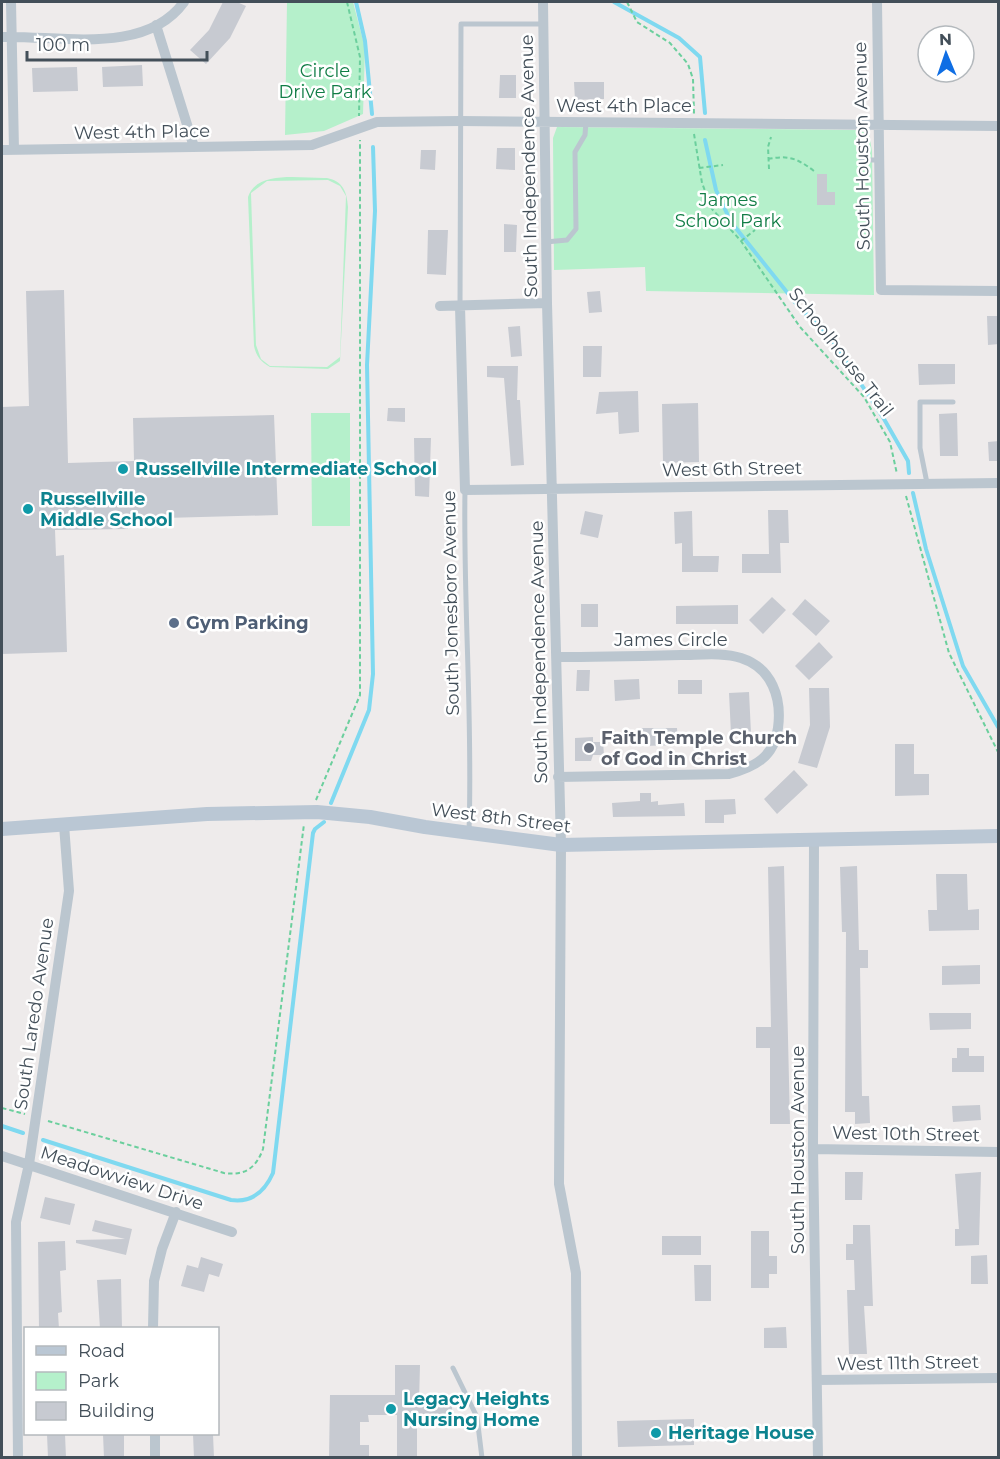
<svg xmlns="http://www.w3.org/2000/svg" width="1000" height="1459" viewBox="0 0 1000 1459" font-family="Montserrat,sans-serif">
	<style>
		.green { fill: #b5f0cb; fill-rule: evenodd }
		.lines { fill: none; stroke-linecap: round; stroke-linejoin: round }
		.stream { stroke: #7fd9f0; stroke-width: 4 }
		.building { fill: #c7cad1 }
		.path { stroke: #6bcf9d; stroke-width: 2; stroke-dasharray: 4.5 3; stroke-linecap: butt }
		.lane { stroke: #bbc6cf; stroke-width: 5 }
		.street { stroke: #bbc6cf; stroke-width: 10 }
		.secondary { stroke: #bac7d4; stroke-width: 14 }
		.culture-dot { fill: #0f9aa8; stroke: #fff; stroke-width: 2 }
		.service-dot { fill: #5c6f8a; stroke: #fff; stroke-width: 2 }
		.worship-dot { fill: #6b7280; stroke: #fff; stroke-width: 2 }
		.labels { text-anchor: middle; stroke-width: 5; stroke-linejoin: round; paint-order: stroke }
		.park-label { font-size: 18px; fill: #117d46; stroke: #fff }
		.street-label { font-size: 18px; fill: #434f59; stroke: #fff }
		.culture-label { font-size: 18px; font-weight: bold; fill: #0d838f; stroke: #fff; text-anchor: start }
		.service-label { font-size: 18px; font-weight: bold; fill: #4e5e75; stroke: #fff; text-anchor: start }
		.worship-label { font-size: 18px; font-weight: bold; fill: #5b616d; stroke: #fff; text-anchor: start }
	</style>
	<rect width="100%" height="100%" fill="#eeebeb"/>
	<path class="green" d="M287,2h66l12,46 -2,66 -39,17 -39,4z
		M557,127l300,3 12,4 3,17 2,144 -228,-4 -1,-24 -91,3 -1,-132z
		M327,178c16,3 20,14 21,29l-8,154 -12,8 -58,-2c-9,-5 -14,-11 -16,-21l-6,-149c9,-28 56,-18 79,-19zM328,180l12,6 6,10 -6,161 -13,10 -57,-1 -9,-7 -5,-14 -5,-152 16,-12z
		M311,413h39v113h-38z"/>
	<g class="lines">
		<path class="stream" d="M356,2l9,39 7,73
			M614,2l65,36 21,19 5,56
			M705,140l11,50 15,32 67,84 34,34 52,79 24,42 1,12
			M913,493l13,56 37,117 35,61
			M331,803l38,-93 4,-36 -6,-309 8,-154 -2,-64
			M2,1126l21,7
			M43,1140l188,60c21,3 34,-9 42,-27l40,-340 2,-4 9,-7"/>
	</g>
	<path class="building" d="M223,2h14l9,4 -16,32 -24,26 -16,-14 19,-20z
		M142,65l1,21 -40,1 -1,-20z
		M77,67l1,24 -45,1 -1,-24z
		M500,75h16v23h-17z
		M574,82h30v17l-29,1z
		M497,148h18v22l-19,-1z
		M421,150h15l-1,20 -15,-1z
		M817,174h10v18h8v13h-18z
		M504,224l13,1 -1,27h-12z
		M428,230h20l-2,45 -19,-1z
		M64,290l4,173 66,-2 -1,-43 141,-3 4,100 -150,4v10l-73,1 1,26 8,-1 3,97 -65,2v-247l27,-1 -3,-115z
		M600,291l2,21 -13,1 -2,-21z
		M987,316h12v28l-11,1z
		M520,326l2,30 -11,1 -3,-30z
		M583,346h19l-1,31h-18z
		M918,364h37v20l-36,1z
		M487,366h31l-1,34h3l4,65 -13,1 -7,-88 -17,-1z
		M638,391l1,41 -20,2 -1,-22 -22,2 3,-22z
		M698,403l1,59 -36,1 -1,-59z
		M388,408h17v14l-18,-1z
		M957,413l1,43h-18l-1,-42z
		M414,438h17l-2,59 -14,-1z
		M999,441v20h-10l-1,-19z
		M768,510h20l1,33h-9l1,30h-39v-19h27z
		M585,511l18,4 -5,23 -18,-4z
		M692,511l1,45h26l-1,16h-36v-29l-7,1 -1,-32z
		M772,597l14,13 -23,24 -14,-14z
		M805,599l25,22 -14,15 -24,-22z
		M581,604h17v23h-17z
		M738,605v19h-62v-18z
		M819,642l14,15 -24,23 -14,-14z
		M577,670h13l-1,21h-13z
		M639,679l1,20 -25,2 -1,-21z
		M678,680h24v14h-24z
		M809,688h20l1,39 -13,41 -19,-5 12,-38z
		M749,692l2,41 -20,1 -2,-41z
		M641,728h36l1,17 -36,1z
		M593,737v5h10l1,13h-11l-2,6h-16v-23z
		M895,744h19v30h15v21l-34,1z
		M794,770l14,15 -31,29 -13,-15z
		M640,793h11v9l7,-1v4l26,-2 1,13 -72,1 -1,-14 28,-2z
		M735,799l1,15 -12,1v8h-19v-23z
		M784,866l6,258h-20v-76h-14v-21h15l-3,-160z
		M857,866l2,84h9v18h-8l2,128h7l1,27 -15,1v-12h-10l1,-180h-4l-2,-65z
		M936,874h31l1,36 11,-1v21l-50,1 -1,-21h9z
		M980,965v19l-38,1v-19z
		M929,1013h42v16l-41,1z
		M957,1048h12v8h15v16h-32v-14h5z
		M980,1105l1,15 -28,2 -1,-16z
		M845,1172h18l-1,28h-17z
		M981,1172l-2,73 -24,1v-17h4l-4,-55z
		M45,1197l30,7 -5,21 -30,-7z
		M95,1220l37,9 -6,26 -50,-12v-3l49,-1 -33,-8z
		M853,1225h17l3,81h-9l3,48h-18l-2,-64h8l-1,-30h-8v-16h7z
		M751,1231h18v25h8v18h-8v14h-18z
		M662,1236h39v19h-39z
		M65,1241l1,29 -6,1 2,41 -4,1 1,16h-20l-1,-87z
		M987,1255l1,29h-17v-28z
		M201,1257l22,7 -4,13 -10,-3 -5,18 -23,-6 6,-21 11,3z
		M694,1265h17v36h-16z
		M121,1279l1,50h-22l-3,-49z
		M786,1327l1,21h-23v-20z
		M395,1365h25l-1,38 33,1v11h-35v43h-20v-43h-29l1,7h-9v23h9v13h-40l1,-63h65z
		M694,1419v26l-76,2 -1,-26z
		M47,1434h18l1,24h-18z
		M103,1434h21v24h-20z
		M193,1434h20l1,24h-20z"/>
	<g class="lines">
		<path class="path" d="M347,2l13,55 -1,59
			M627,2l10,20 33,21 18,21 5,15 1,35
			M694,134l8,49 10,26 29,32 59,86 64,70 26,45 7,32
			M768,159c20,-4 29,-1 46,12
			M699,168l24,-3
			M769,169l-1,-22 3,-10
			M741,241l14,-11
			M906,496l43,157 49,99
			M316,800l44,-105v-555
			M2,1108l23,6
			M48,1121l176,52c21,3 32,-5 39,-24l41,-325"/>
		<path class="lane" d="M861,160h18
			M546,242l21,-2 9,-11 -1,-77 10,-17 1,-13
			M460,306l1,-282h82
			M927,483l-7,-35v-46h33
			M465,490c-2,114 8,227 4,341
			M453,1368l24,49 5,41"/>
		<path class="street" d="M11,2l3,148
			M543,2l4,301 14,542 -2,339 17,89 1,185
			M877,2l4,288 117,1
			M156,25l38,122
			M2,37c57,-2 143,19 182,-35
			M2,150l310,-5 65,-23 83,-1 538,5
			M440,306l107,-3
			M460,306l5,184 533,-7
			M557,657c41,0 83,-1 124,-2 18,0 42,-3 60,3 31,10 41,40 37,70 -4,29 -23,39 -49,46l-171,3
			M814,842l-1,307 5,309
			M813,1149l185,3
			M2,1156l230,76
			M153,1328l1,-47 8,-32 14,-37
			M817,1380l181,-2
			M155,1434v24
			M18,1458l-2,-236 13,-58 40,-273 -5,-66"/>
		<path class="secondary" d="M2,829l205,-15 110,-2 53,5 55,10 136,18 437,-9"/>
	</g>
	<g class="culture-dot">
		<circle cx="123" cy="469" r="6"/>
		<circle cx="28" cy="509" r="6"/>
		<circle cx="391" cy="1409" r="6"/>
		<circle cx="656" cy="1433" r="6"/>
	</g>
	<circle class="service-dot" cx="174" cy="623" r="6"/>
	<circle class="worship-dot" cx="589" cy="748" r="6"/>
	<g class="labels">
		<g class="park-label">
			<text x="325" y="77">Circle<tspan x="325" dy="21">Drive Park</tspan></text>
			<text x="728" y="206">James<tspan x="728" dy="21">School Park</tspan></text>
		</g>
		<g class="street-label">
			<text x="624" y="112">West 4th Place</text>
			<text transform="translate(142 132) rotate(-1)" y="6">West 4th Place</text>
			<text transform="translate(862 146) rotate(-91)" y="6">South Houston Avenue</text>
			<text transform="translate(529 166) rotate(-91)" y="6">South Independence Avenue</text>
			<text transform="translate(841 352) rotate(52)" y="6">Schoolhouse Trail</text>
			<text transform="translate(732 469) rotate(-1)" y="6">West 6th Street</text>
			<text transform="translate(451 603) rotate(-91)" y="6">South Jonesboro Avenue</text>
			<text x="671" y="646">James Circle</text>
			<text transform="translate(539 652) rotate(-91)" y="6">South Independence Avenue</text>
			<text transform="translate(501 818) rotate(7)" y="6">West 8th Street</text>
			<text transform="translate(34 1014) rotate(-82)" y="6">South Laredo Avenue</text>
			<text transform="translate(906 1134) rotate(1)" y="6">West 10th Street</text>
			<text transform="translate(798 1150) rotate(-90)" y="6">South Houston Avenue</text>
			<text transform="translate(122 1178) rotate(18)" y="6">Meadowview Drive</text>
			<text transform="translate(908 1363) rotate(-1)" y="6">West 11th Street</text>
		</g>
		<g class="culture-label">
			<text x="135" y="475">Russellville Intermediate School</text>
			<text x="40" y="505">Russellville<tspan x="40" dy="21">Middle School</tspan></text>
			<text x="403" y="1405">Legacy Heights<tspan x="403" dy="21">Nursing Home</tspan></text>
			<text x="668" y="1439">Heritage House</text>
		</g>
		<g class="service-label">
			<text x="186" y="629">Gym Parking</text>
		</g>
		<g class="worship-label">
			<text x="601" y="744">Faith Temple Church<tspan x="601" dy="21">of God in Christ</tspan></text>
		</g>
	</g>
	<rect width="1000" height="1459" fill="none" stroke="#434f59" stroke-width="6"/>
	<rect x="24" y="1327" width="195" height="108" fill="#ffffff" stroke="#b4b9bd" stroke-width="1.5"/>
	<rect x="36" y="1346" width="30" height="9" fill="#bac7d4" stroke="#b4b9bd" stroke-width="1.5"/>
	<text x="78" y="1357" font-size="18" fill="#434f59">Road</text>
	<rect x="36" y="1372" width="30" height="18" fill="#b5f0cb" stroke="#b4b9bd" stroke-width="1.5"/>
	<text x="78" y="1387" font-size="18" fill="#434f59">Park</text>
	<rect x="36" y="1402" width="30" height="18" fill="#c7cad1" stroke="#b4b9bd" stroke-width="1.5"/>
	<text x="78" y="1417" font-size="18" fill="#434f59">Building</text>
	<g transform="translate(946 54) rotate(358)"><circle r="28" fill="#ffffff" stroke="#b4b9bd" stroke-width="1.5"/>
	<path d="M0-4.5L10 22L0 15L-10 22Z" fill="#0f6ee4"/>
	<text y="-9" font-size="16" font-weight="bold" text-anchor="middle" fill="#434f59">N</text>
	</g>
	<path d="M27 51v9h180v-9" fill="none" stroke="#434f59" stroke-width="3"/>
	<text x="36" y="51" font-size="18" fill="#434f59" stroke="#ffffff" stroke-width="4.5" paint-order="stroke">100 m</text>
</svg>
